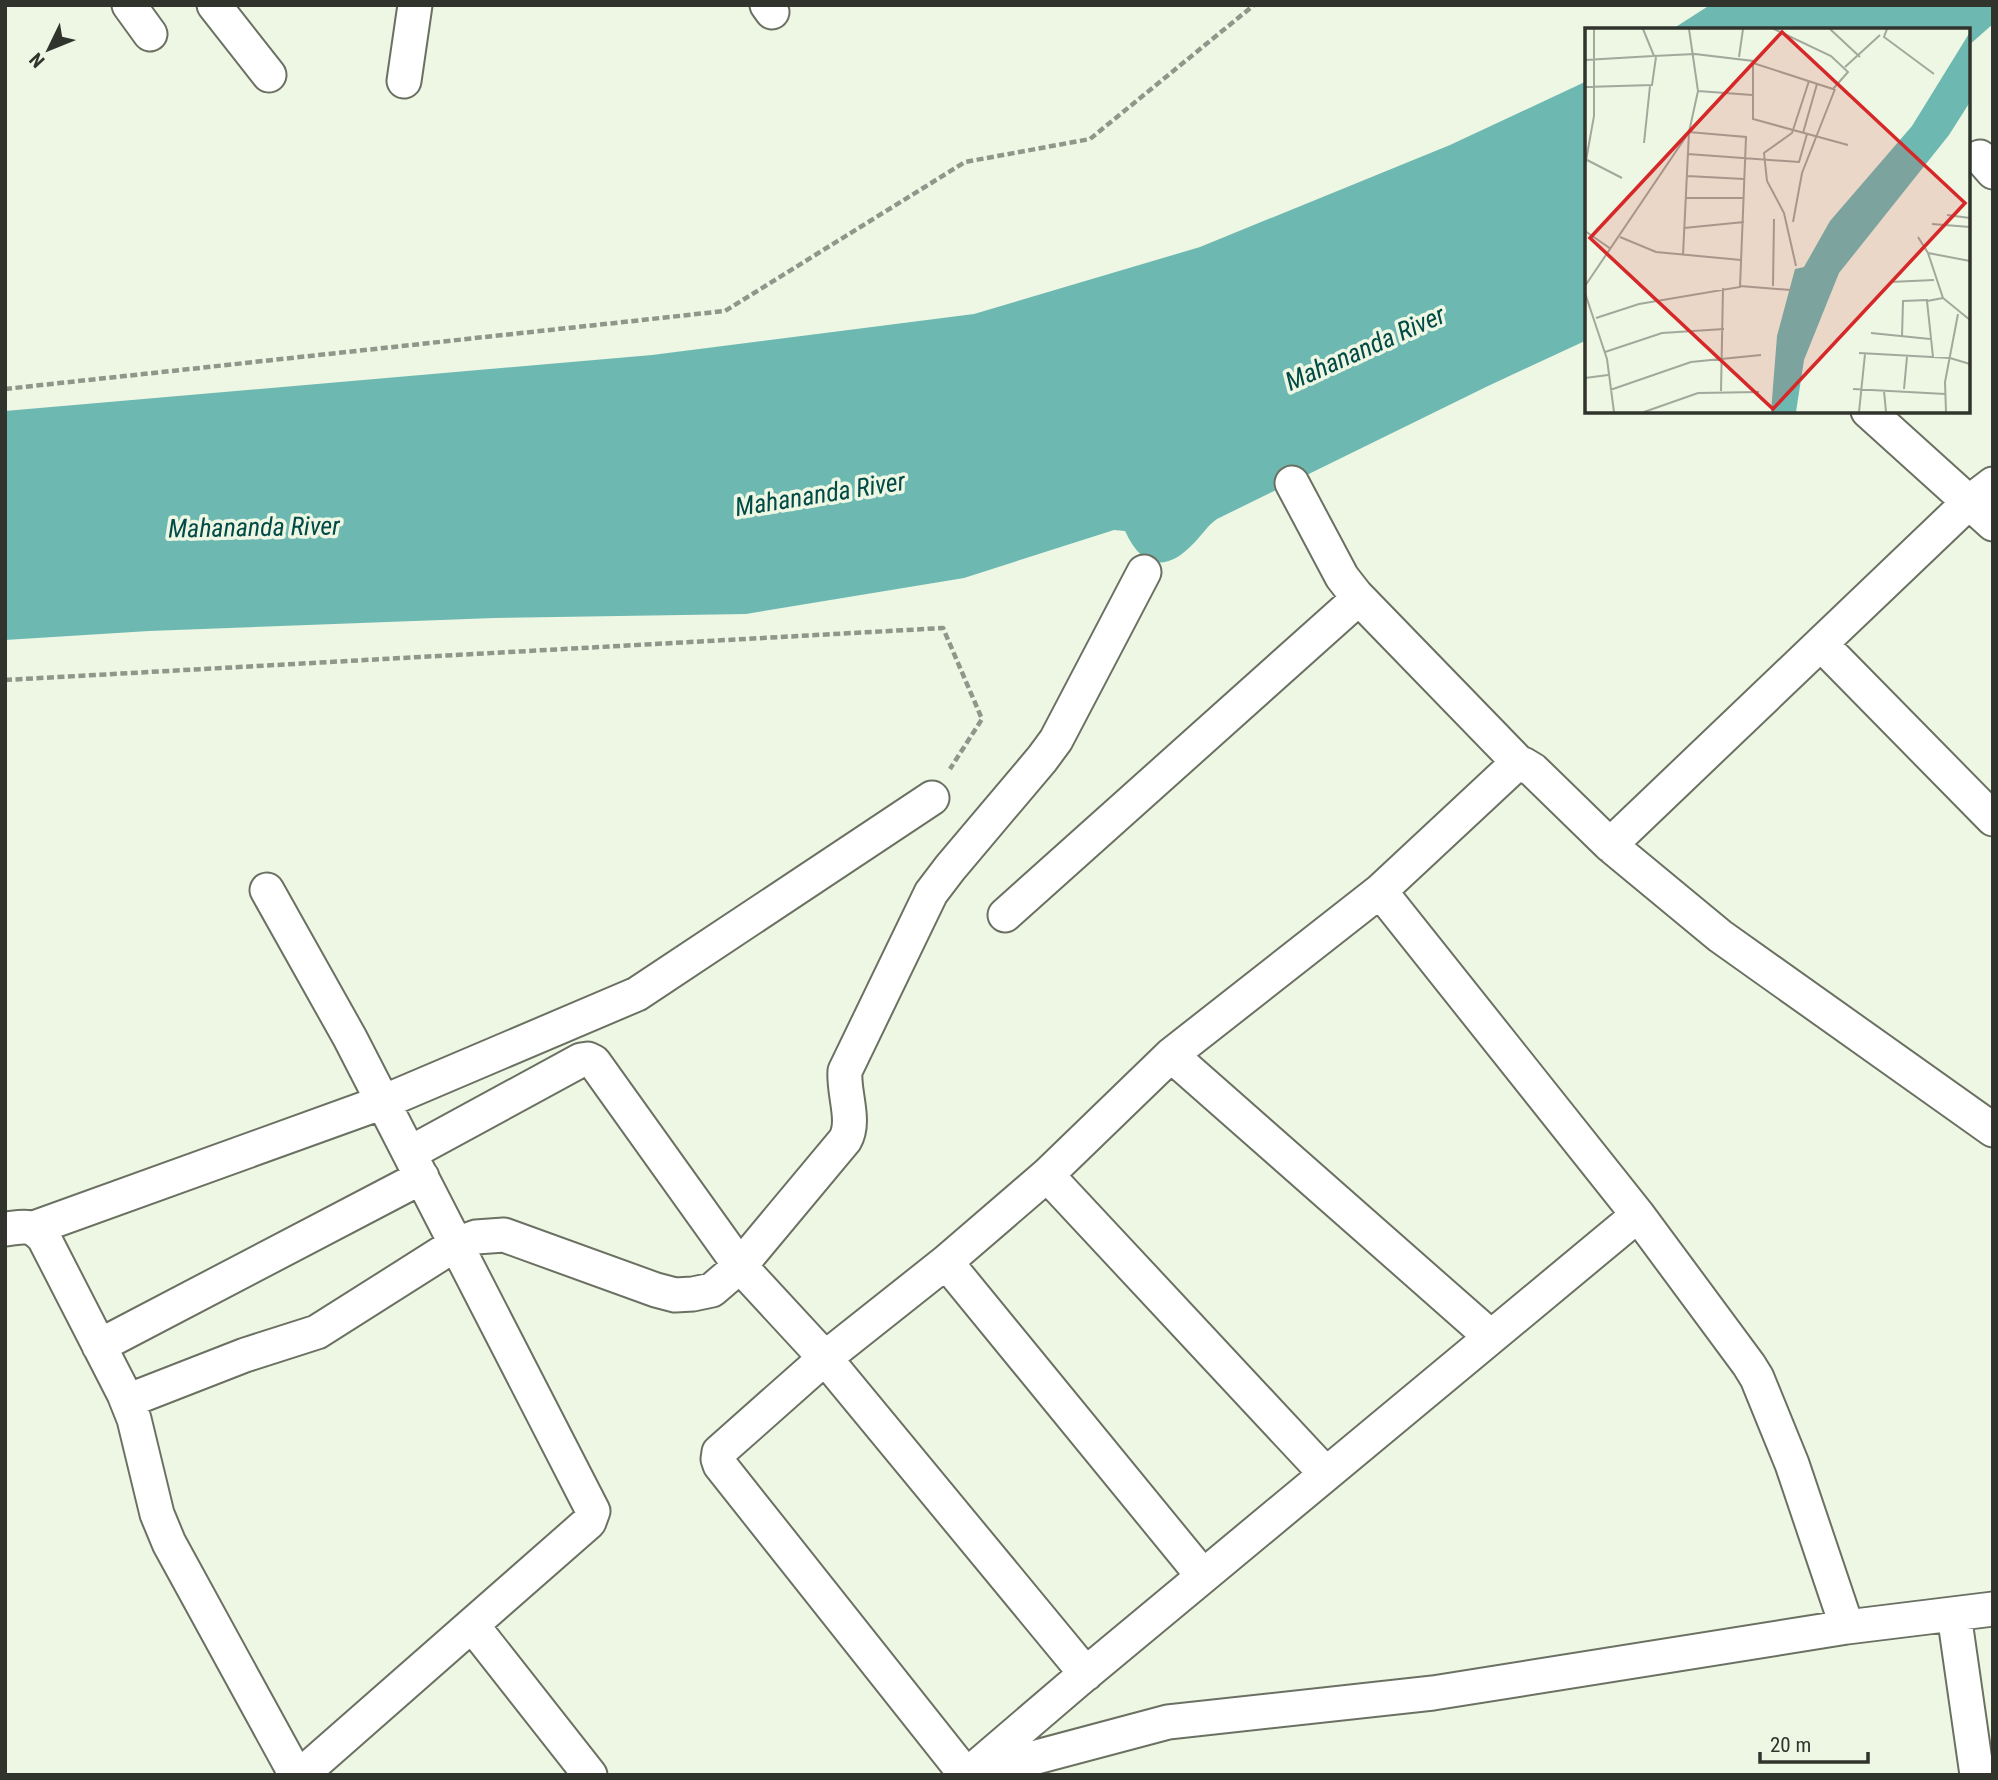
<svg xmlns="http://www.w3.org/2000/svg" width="1998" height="1780" viewBox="0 0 1998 1780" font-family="'Roboto Condensed',sans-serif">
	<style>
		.water { fill: #6db9b2 }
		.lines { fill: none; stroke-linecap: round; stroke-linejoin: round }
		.street-casing { stroke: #6b7162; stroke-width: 37 }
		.path { stroke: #91968a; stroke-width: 4.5; stroke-dasharray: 7 3.5; stroke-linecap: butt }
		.street { stroke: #fff; stroke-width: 33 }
		.labels { text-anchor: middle; stroke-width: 7; stroke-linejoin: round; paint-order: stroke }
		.water-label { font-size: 26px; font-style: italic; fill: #014a46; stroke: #eef6e4 }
		.inset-road { fill: none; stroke: #a2a89b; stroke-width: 2 }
		.view { fill: #d62828; fill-opacity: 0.15; stroke: #d62828; stroke-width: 3.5 }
		.inset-edge { fill: none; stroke: #31342d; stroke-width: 3.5 }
	</style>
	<rect width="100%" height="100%" fill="#eef6e4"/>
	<path class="water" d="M1710,5h283v19l-25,22v-16h-297z
		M1587,81v259l-99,46 -271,133c-10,7 -15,16 -23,24 -28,30 -52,25 -69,-12l-11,-1 -150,48 -218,36 -252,4 -345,13 -144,9v-229l647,-56 322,-41 226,-67 250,-102z"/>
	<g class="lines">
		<g class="street-casing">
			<path id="street" d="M129,5l21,29
				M214,5l55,70
				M767,5l5,7
				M404,81l11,-76
				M1980,157l13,15
				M1868,411l125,113
				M1292,483l50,94 14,18 164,169
				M1821,644l172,175
				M1610,845l358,-342 25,-19
				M267,890l83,148 243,473 -4,11 -288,253
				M1380,891l258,324 111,150 8,13 35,86 55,163
				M1005,915l354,-317
				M1171,1055l320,282
				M410,1153l171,-93 7,-1 6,3 146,204 85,92 261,316
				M1047,1175l279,299
				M34,1228l349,-126 254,-108 295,-196
				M5,1229c19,-2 25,-6 39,9l80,156 10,25 23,95 12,29 127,232
				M946,1262l257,314
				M99,1346l323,-169
				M127,1401l118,-46 72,-23 139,-88 20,-7 28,-2 152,55 19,5 18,-1 19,-4 28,-24 105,-126c11,-19 -2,-47 0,-69l86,-178 19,-25 92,-109 14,-19 88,-168
				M1954,1614l23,161
				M472,1625l118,150
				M973,1770l104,-89 561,-466
				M966,1775l-246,-310 -2,-6 1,-7 106,-94 121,-96 101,-87 124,-120 209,-164 133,-124 10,-3 10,6 77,75 110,91 273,194
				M969,1775l199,-53 265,-29 414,-66 146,-18"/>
		</g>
		<path class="path" d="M5,389l720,-78 240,-149 125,-23 164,-134
			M5,680l938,-52 39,91 -32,50"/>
		<use href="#street" class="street"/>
	</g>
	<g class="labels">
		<g class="water-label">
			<text transform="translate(1365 348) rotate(-24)" y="9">Mahananda River</text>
			<text transform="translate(820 494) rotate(-9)" y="9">Mahananda River</text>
			<text transform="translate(254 527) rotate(-1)" y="9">Mahananda River</text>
		</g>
	</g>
	<g transform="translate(1585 28)">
		<rect width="385" height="385" fill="#eef6e4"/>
		<path d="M385,4v70l-21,33 -110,138 -35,87 -8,52h-25l6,-76 18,-67 9,-2 26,-46 82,-95z" fill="#6db9b2"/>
		<path class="inset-road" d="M58,1l11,27 41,-2 58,7v58l95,26M245,1l30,28M302,1l-3,8 50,37M154,29l4,-28M0,32l68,-4M168,35l80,26 15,-17 -17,-16 -57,-27M260,39l35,-32M0,59l67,-2 4,-28M113,63l54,4M218,105l14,-49M59,115l6,-57M103,126l111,8 8,-28M2,132l35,18M0,138l9,-50v-87M102,148l57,3M101,170h58M362,187l23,3M208,194l9,-49 33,-84M347,196l38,3M99,200l60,-6M0,203l26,18M35,209l36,15 85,8M333,209l10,16 15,45 27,22M343,225l42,8M211,238l-12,-53 -17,-32 -3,-28 28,-20 17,-52M305,254l44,-2M0,258l104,-154 9,-41 -9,-62M155,258l51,4M188,258l1,-67M0,265l22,66 7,53M11,290l43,-14 101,-17 6,-150 -57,-5 -6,123M286,305l59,6M317,309l1,-36 25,-1M20,324l57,-19 62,-4M274,325l91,5 20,6M348,329l-6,-56 16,-3M0,350l23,-3M268,361l92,5M319,361l3,-32M25,362l81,-28 70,-7M136,363l2,-103M299,363l2,21M59,384l54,-19 61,-1M274,384l6,-58M361,384l-1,-30 13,-68"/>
		<path class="view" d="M197,4l183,171 -192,206 -183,-171z"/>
		<rect width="385" height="385" class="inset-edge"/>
	</g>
	<rect width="1998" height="1780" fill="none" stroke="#31342d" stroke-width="14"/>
	<g transform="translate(49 49) rotate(227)" stroke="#eef6e4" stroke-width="5" paint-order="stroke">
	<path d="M0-5L12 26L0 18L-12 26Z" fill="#31342d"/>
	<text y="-10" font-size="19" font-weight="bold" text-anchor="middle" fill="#31342d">N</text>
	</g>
	<path d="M1760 1752v10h108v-10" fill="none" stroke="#31342d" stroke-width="3.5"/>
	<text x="1770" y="1752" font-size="21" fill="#31342d" stroke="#eef6e4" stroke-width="5" paint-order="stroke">20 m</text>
</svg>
